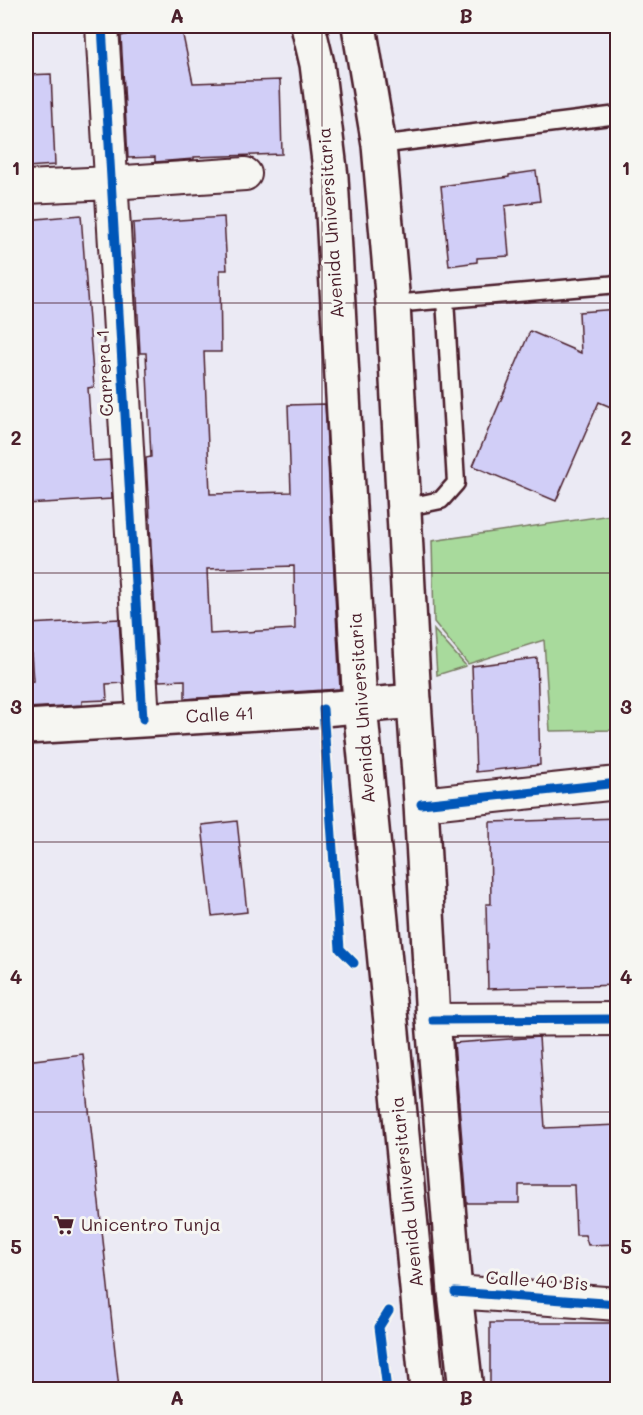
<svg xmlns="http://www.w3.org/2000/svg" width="643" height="1415" viewBox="0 0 643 1415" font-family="Mali,sans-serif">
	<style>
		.green { fill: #a8da9c; stroke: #797c64; stroke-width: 1.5 }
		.building { fill: #d1cef7; stroke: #4a1f2b; stroke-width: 1.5; fill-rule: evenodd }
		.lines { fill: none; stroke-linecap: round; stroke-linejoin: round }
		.service-casing { stroke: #4a1f2b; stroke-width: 21 }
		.minor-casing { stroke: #4a1f2b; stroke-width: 36 }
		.tertiary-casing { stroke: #4a1f2b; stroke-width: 38 }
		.secondary-casing { stroke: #4a1f2b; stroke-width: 38 }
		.service { stroke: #f6f6f2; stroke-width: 16 }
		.minor { stroke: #f6f6f2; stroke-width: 32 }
		.tertiary { stroke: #f6f6f2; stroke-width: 33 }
		.secondary { stroke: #f6f6f2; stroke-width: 33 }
		.cycleway-casing { stroke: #f6f6f2; stroke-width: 13 }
		.cycleway { stroke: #0057b8; stroke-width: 9 }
		.grid { fill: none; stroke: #4a1f2b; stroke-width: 1.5; stroke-opacity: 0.55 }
		.labels { text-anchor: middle; stroke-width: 6; stroke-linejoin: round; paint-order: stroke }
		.street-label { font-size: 18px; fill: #4a1f2b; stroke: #f6f6f2 }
		.poi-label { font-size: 18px; fill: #4a1f2b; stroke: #f6f6f2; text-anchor: start }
		.neatline { fill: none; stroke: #4a1f2b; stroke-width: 2 }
		.grid-label { font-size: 20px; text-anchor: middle; font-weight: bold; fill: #4a1f2b }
	</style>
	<rect width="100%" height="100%" fill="#ebeaf4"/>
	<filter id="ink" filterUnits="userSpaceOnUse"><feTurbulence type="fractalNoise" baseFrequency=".0167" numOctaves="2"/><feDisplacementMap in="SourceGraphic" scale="12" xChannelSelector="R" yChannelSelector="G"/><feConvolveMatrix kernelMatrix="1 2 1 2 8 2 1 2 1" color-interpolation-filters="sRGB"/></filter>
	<g filter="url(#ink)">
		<path class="green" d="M617,514v216l-67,1 -6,-91 -76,24 -34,-42 -2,-81z
			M434,630l32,36 -29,9z"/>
		<path class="building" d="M126,26h55l12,57 87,-3 2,74 -88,3v2l-39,3v-5l-27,1 -7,-122 5,-1z
			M51,74l4,91 -29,2v-92z
			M536,171l4,30 -35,5 4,50 -32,2v4l-28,4 -8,-80 68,-9v-2z
			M81,215l13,172 -6,1 5,73 17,-1 2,39 -86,5v-284z
			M224,217l3,53h-7l1,82h-17l6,142 81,-2 -3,-87 37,-1 15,285 -155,10v-19l-26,1 -8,-135 -2,-50h-1l-2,-38 5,-1 -5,-104h-6l-7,-130zM294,566l1,63 -85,5 -3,-65z
			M618,309v101l-19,-8 -43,99 -83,-35 57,-135 51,22 -2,-41z
			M119,619l4,64 -17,1 1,16 -25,1v4l-56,3v-26l7,-1 -4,-57z
			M537,658l3,107 -64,7 -4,-106z
			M618,818v167l-130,4 -2,-85h5l-1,-82z
			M237,821l10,91 -35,4 -10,-91z
			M539,1037l6,91 73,-3v119l-30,1 -3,-10h-9l-2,-50h-55v18h-52l-13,-160z
			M83,1054l36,335h-93v-328z
			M490,1323h128v66h-128z"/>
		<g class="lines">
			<g class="service-casing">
				<path id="service" d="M379,145l239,-30
					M393,304l225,-20
					M403,508l38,-8 15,-17 -11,-184"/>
			</g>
			<g class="minor-casing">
				<path id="minor" d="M102,26l41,693
					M26,187l84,-4 135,-9
					M421,804l197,-21
					M433,1020l185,-1
					M455,1292l163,12"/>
			</g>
			<g class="tertiary-casing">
				<path id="tertiary" d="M26,727l297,-18 91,-8"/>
			</g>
			<g class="secondary-casing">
				<path id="secondary" d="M308,26l9,38 14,113 29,529 67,684
					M359,26l20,119 14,159 21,397 7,103 12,216 22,272 11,98"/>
			</g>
			<use href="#service" class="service"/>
			<use href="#minor" class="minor"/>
			<use href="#tertiary" class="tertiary"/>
			<use href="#secondary" class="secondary"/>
			<g class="cycleway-casing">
				<path id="cycleway" d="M102,26l41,693
					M323,709l17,240 14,14
					M421,804l197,-21
					M433,1020l185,-1
					M455,1292l163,12
					M387,1390l-8,-63 10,-16"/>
			</g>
			<use href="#cycleway" class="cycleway"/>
		</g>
	</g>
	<path class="grid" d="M322,26v1364M26,303h592M26,573h592M26,842h592M26,1112h592"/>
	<defs>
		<g id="supermarket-bare" transform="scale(1.62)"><path d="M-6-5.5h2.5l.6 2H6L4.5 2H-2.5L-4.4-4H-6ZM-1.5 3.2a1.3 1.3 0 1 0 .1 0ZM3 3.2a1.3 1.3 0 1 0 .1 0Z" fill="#4a1f2b" stroke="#f6f6f2" stroke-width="2.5" paint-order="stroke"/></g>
	</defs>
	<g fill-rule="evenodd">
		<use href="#supermarket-bare" x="64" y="1225"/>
	</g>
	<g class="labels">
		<g class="street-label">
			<text transform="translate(331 223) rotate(-94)" y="6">Avenida Universitaria</text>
			<text transform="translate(105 373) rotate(-93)" y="6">Carrera 1</text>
			<text transform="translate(362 708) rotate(-94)" y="6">Avenida Universitaria</text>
			<text transform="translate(220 715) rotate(-3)" y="6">Calle 41</text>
			<text transform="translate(407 1192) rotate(-96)" y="6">Avenida Universitaria</text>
			<text transform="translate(537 1281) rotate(4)" y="6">Calle 40 Bis</text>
		</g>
		<g class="poi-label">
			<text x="81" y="1231">Unicentro Tunja</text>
		</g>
	</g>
	<rect width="643" height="1415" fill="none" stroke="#f6f6f2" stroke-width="66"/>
	<rect x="33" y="33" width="577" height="1349" class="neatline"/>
	<g class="grid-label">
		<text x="177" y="23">A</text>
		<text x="466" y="23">B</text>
		<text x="16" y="175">1</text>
		<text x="626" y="175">1</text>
		<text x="16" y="445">2</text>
		<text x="626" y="445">2</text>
		<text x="16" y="714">3</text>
		<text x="626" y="714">3</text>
		<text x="16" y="984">4</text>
		<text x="626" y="984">4</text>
		<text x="16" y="1254">5</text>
		<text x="626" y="1254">5</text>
		<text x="177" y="1405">A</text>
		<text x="466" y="1405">B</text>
	</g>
</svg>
